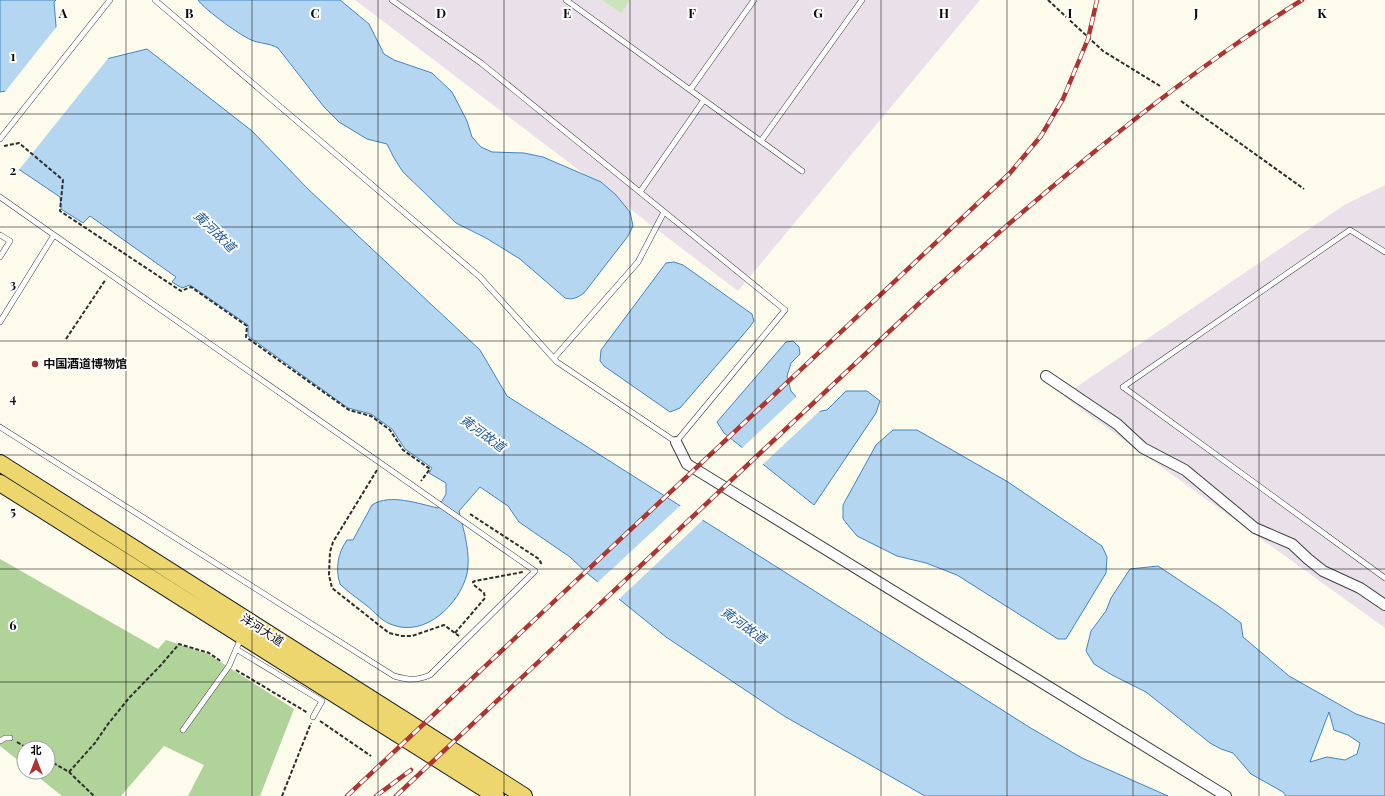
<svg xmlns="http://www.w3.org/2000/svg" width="1385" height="796" viewBox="0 0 1385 796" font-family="'Playfair Display','Noto Sans SC',serif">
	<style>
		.industrial { fill: #e9e0ea }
		.green { fill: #cce4b9 }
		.forest { fill: #b0d39a }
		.water { fill: #b5d6f0; stroke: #4385c0; fill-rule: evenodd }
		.pier { fill: #fdfbec }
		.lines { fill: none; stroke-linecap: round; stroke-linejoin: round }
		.service-casing { stroke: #3f3f3f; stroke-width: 6 }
		.minor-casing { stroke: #3f3f3f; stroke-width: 12 }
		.primary-casing { stroke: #1d1d1d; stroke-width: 18 }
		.path { stroke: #2e2e2e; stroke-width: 2; stroke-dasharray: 4 2; stroke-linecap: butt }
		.service { stroke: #fff; stroke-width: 5 }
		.minor { stroke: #fff; stroke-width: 10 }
		.primary { stroke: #ecd66d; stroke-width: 16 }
		.rail-casing { stroke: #ae3431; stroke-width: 4.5 }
		.rail { stroke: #fff; stroke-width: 3; stroke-dasharray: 9; stroke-linecap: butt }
		.grid { fill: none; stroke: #0c0c0c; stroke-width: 1; stroke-opacity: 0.55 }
		.poi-dot { fill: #ae3431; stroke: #fff; stroke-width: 1.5 }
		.labels { text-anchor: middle; stroke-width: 4; stroke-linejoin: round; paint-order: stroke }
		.poi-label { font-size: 12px; font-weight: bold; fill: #0c0c0c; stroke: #fff; text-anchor: start }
		.street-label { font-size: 12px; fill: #0c0c0c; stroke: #fff }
		.water-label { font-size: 13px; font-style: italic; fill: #215891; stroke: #fff }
		.grid-label { font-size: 13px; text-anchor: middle; font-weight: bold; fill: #0c0c0c; stroke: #fff; stroke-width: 4; stroke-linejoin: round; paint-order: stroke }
	</style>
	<rect width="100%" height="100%" fill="#fdfbec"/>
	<path class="industrial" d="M355,0h625l-242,291z
		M1385,185v443l-322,-232 283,-192z"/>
	<path class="green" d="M602,0h28l-9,13z"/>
	<path class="forest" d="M0,559l158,90 8,-9 42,14 86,55 -34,87h-72l16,-31 -40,-19 -43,50h-59l-30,-24h16v-24h-24v17l-24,-19z"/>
	<path class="water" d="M0,0h56l-2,2 3,36 41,23 49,-12 105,82 56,58 172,161 27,46 522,331 53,31 86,38h-243l-141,-80 -118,-79 -78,-63 -18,-17 -51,-35 -11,-16 -28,-19 -21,24c5,21 12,42 8,63 -8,31 -42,63 -74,51 -11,-3 -18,-13 -27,-20 -9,-7 -18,-13 -26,-21 -5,-16 -2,-31 7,-44h6l19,-35c18,-12 47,-1 66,3l8,-14v-11l-17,-10 3,-5 -27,-19 -13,-20 -21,-15 -23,-6 -100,-72v-11l-58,-40 -8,3 -10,-6 4,-5 -86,-61 -7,7 -22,-14 -1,-12 -52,-35 23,-31 3,-12c-5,-12 -18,-32 -34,-27z
		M198,0h142l29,24 15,30 10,6 38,13 20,19 15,29 5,16 9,10 11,5 32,1 19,4 58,25 15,13 14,17 3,14 -5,10 -44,57c-7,5 -11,7 -19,5l-45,-39 -34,-21 -30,-15 -53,-51 -9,-14 -7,-14 -20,-5 -28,-17 -15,-15 -46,-59c-9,-5 -15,-4 -24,-7 -11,-3 -50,-32 -56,-41z
		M674,262l9,3 69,49 2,7 -6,8 -68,79 -10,4 -66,-46 -4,-5 1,-11 65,-87z
		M793,341l6,6 1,7 -9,9 -4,13 4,15 19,22 17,-3 19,-19h21l13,10 -4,12 -62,92 -90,-72 -7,-11 69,-80z
		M893,430h24l91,52 94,64 5,11 -1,16 -40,66h-8l-101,-64 -31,-12 -29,-7 -40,-20 -14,-17v-14l33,-60z
		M1158,566l63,42 20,15 2,14 46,39 67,38 29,10v72h-99l-3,-4 -32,-18 -18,-21 -12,-4 -11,-6 -64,-51 -34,-17 -18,-11 -8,-13 5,-20 15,-20 5,-13 19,-29zM1329,712l5,18 14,5 12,8 -3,11 -12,6 -18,-3 -17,5z"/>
	<path class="pier" d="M58,25l1,12 40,22 11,-3 -92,115 -12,-9 23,-32 3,-11 -5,-10 -11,-12 -12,-4z
		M797,396l13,15 12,-2 -61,57 -20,-17z
		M681,505l23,14 -86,81 -21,-17z"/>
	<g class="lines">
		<g class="service-casing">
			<path id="service" d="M155,0l325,277 77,85 119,80 109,-132 -304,-247 -89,-63
				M566,0l236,171
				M690,90l64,-90
				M0,139l110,-139
				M761,141l101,-141
				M640,192l64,-92
				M0,197l54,38 -54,87
				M0,235l10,6 -10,16
				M1385,252l-35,-22 -227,157 262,191
				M554,358l84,-96 26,-50
				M0,427l394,249c14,4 22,5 36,-1l105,-104 -481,-336
				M236,649l86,52 -9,16
				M183,730l46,-64 12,-28
				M0,741l5,-3h5"/>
		</g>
		<g class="minor-casing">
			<path id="minor" d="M1046,376l71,48 26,24 42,22 70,58 37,16 16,15 15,12 37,17 25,17
				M676,442l11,22 539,332"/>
		</g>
		<g class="primary-casing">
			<path id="primary" d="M0,463l524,333
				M0,483l496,313"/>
		</g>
		<path class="path" d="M1048,0l55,51 57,35
			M1181,101l123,88
			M4,146l15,-3 44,37 -3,31 121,80 10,-4 56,39 -1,11 103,73 22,6 19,14 13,20 27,19 -9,12
			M66,339l40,-60
			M377,470l-44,72 -3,10 -1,23 3,13 57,45 13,3h10l32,-11 15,11
			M470,514l69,45 2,4 -1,2
			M455,633l30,-35 -1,-5 -10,-8 -1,-3 2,-1 48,-9
			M236,670l72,43
			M320,721l51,35
			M17,742l10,6
			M48,760l21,12 25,24
			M69,772l26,-29 13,-19 21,-26 32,-33 18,-21 30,9 13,9
			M282,796l29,-73"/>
		<use href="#service" class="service"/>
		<use href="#minor" class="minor"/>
		<use href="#primary" class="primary"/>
		<g class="rail-casing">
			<path id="rail" d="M347,796l663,-623 31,-37 22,-37 25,-60 9,-39
				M376,796l35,-26
				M396,796l532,-501c99,-88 199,-175 308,-251 22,-15 43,-30 66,-44"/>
		</g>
		<use href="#rail" class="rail"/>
	</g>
	<path class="grid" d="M126,0v796M252,0v796M378,0v796M504,0v796M630,0v796M755,0v796M881,0v796M1007,0v796M1133,0v796M1259,0v796M0,114h1385M0,227h1385M0,341h1385M0,455h1385M0,569h1385M0,682h1385"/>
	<circle class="poi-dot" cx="35" cy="364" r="4"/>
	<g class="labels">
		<g class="poi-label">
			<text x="43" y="368">中国酒道博物馆</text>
		</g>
		<g class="street-label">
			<text transform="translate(262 630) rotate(33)" y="4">洋河大道</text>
		</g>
		<g class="water-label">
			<text transform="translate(215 231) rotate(44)" y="5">黄河故道</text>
			<text transform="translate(483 433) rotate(36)" y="5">黄河故道</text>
			<text transform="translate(744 625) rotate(36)" y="5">黄河故道</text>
		</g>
	</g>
	<g class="grid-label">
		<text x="63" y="18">A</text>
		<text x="189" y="18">B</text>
		<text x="315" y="18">C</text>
		<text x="441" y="18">D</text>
		<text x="567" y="18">E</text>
		<text x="692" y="18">F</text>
		<text x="818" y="18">G</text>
		<text x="944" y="18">H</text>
		<text x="1070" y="18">I</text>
		<text x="1196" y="18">J</text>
		<text x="1322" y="18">K</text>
		<text x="13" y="61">1</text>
		<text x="13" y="175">2</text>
		<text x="13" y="289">3</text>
		<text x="13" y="403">4</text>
		<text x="13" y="516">5</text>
		<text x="13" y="630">6</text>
	</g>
	<g transform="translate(36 760)"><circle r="19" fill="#ffffff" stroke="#9e9e9e"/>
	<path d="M0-3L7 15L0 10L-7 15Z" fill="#ae3431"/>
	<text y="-6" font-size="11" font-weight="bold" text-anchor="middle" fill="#0c0c0c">北</text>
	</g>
</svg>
